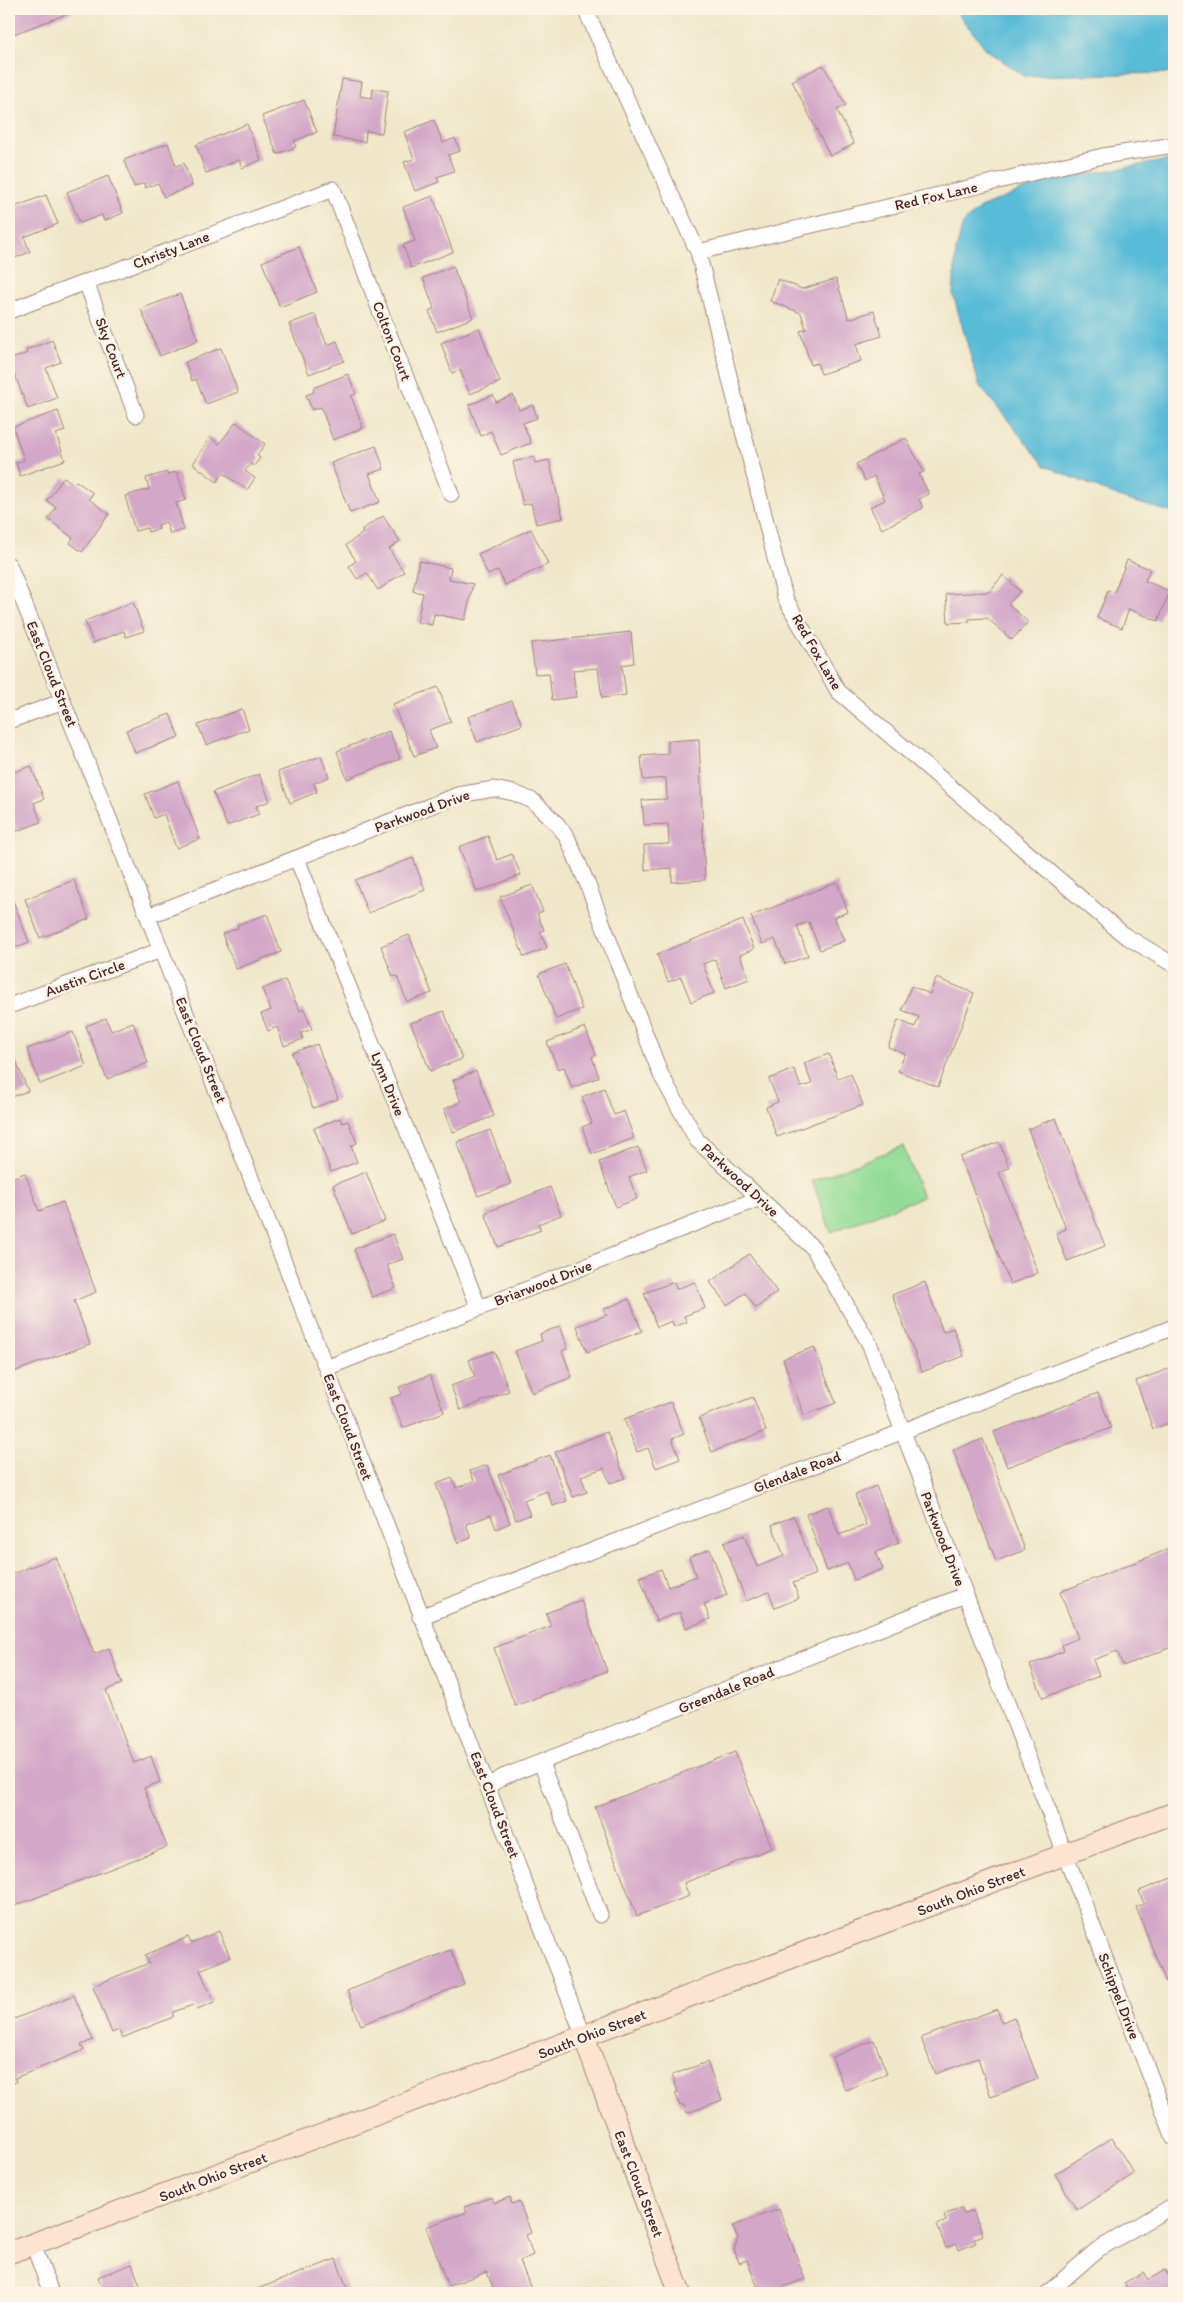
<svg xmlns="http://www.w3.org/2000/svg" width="1183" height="2302" viewBox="0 0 1183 2302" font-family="Itim,sans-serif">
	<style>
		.green { fill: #93db96; stroke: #6e7d60 }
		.water { fill: #59bbd8; stroke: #526d82 }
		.building { fill: #d3a7c8 }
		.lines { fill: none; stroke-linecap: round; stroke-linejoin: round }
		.minor-casing { stroke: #9d837a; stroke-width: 17 }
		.secondary-casing { stroke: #9d837a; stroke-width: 23 }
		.minor { stroke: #fff; stroke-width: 15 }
		.secondary { stroke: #fde4d1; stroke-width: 21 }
		.labels { text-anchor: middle; stroke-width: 5; stroke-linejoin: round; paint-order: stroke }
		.street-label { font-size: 15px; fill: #4a1f2b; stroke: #fcf5e5 }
	</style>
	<rect width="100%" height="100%" fill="#fcf5e5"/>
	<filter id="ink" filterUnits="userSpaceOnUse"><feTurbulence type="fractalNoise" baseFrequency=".02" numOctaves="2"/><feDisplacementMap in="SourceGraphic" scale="10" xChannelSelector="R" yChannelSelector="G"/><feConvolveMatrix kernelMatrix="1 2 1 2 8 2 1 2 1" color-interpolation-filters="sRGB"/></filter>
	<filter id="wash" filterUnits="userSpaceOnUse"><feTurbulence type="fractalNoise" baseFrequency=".0096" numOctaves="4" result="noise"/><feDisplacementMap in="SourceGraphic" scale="20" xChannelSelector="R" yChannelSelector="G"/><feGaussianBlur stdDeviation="1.12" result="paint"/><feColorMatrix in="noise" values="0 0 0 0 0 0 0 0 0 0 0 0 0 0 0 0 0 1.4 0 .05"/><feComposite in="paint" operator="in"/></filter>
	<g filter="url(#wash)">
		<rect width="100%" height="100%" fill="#f0e7ca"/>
		<path class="green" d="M903,1146l20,51 -92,35 -19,-51z"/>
		<path class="water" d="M954,9h220v64l-150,3 -37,-26z
			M1174,159v354l-50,-14 -79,-33 -66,-81 -26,-91 3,-43 7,-28 17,-15 66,-27z"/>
		<g id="blocks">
			<path class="building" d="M9,9h71l-66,25 -5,-13z
				M823,65l23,40 -9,5 17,34 -24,12 -38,-75z
				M342,79l20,3 -2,14 12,2 1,-9 15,2 -6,42 -16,-2 -1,11 -32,-5z
				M304,100l13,32 -23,9 2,6 -19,7 -15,-38z
				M434,120l9,23 12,-5 5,13 -12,4 6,16 -17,6 2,5 -24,9 -11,-29 10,-3 -10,-27z
				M247,124l14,36 -19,8 -3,-8 -33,13 -10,-28z
				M168,143l8,23 8,-3 8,23 -28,11 -6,-14 -13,5 -1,-5 -10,4 -10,-27z
				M108,176l15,37 -19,8 -2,-6 -22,8 -13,-31z
				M46,195l12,29 -34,13 6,15 -18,7 -3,-8v-42z
				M433,196l20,56 -42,16 -8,-23 12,-4 -12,-34z
				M299,247l18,45 -37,15 -18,-45z
				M453,266l20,52 -36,14 -8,-21 5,-3 -11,-30z
				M778,279l24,10 34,-10 13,40 25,-8 8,25 -26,8 5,17 -40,13 -4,-11 -6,2 -11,-34 6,-2 -5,-16 -31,-12z
				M180,294l18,46 -38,16 -19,-47z
				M315,314l12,31 10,-4 7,20 -35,13 -20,-50z
				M479,328l21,54 -30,12 -10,-24 -8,3 -11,-30z
				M52,340l9,22 -15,6 11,30 -29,11 -19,-49 18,-7 -1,-3z
				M221,348l17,44 -32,12 -10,-25 -4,2 -7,-19z
				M348,374l8,20 -5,2 12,32 -30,12 -12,-33 -9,3 -6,-15 8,-3 -1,-4z
				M493,395l3,7 17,-7 6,15 14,-5 4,13 -14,5 8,20 -30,12 -10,-24 -10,5 -12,-31z
				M58,411l7,20 -9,3 9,26 -45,16 -4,-13 8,-3 -11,-33z
				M236,422l29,22 -8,11 3,3 -6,8 -3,-2 -6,7 10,7 -8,12 -24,-17 -6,9 -24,-18 17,-27 9,7z
				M906,438l18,34 -5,2 10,20 -10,5 4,9 -41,21 -12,-22 15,-7 -11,-24 -9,5 -9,-17z
				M376,446l8,23 -15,5 11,28 -30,11 -19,-50z
				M534,457l1,6 14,-3 14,58 -27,6 -5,-21 -8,2 -10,-43z
				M167,472v2l10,-2 9,28 -10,3 8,27 -14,4 -4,-12 -8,3 1,4 -11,3 -1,-4 -12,3 -10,-35 24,-7 -3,-11z
				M64,477l9,7 3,-3 17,12 -4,6 20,15 -27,38 -12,-9 3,-5 -25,-19 8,-12 -9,-6z
				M383,516l17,25 -11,8 15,23 -26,18 -11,-17 -10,6 -8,-13 7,-5 -10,-16 17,-12 -2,-3z
				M531,529l17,35 -43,21 -7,-15 -10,5 -10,-21z
				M1127,560l23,9 -5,12 25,10 -12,30 -29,-12 -7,19 -25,-10 11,-28 6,3z
				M419,561l32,7 -2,11 24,5 -8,36 -31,-6 -2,11 -15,-3 6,-29 -10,-2z
				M1003,575l17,16 -12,13 20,18 -16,18 -25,-22 -18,1v3l-21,1 -2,-29 43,-2z
				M133,602l11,29 -18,6 -2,-6 -31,12 -8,-22z
				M631,632l3,31 -12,2 4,30 -24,3 -4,-30 -25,2 3,27 -24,3 -3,-27 -14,1 -4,-31z
				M438,687l13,35 -22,8 7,18 -22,8 -21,-52z
				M512,701l10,24 -45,17 -9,-25z
				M242,709l7,20 -43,16 -8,-20z
				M170,714l9,23 -44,16 -9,-23z
				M389,731l11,28 -53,20 -10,-28z
				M699,739l6,141 -33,2v-14l-27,2 -1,-25 25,-1 -1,-20 -24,1 -2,-25 25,-1 -1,-21 -23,2 -2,-24 27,-2v-13z
				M321,756l8,21 -15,6 3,9 -27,11 -12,-31z
				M31,766l13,33 -10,4 7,19 -24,9 -3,-9 -5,2v-50z
				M259,774l11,27 -14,5 3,8 -32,12 -14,-34z
				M178,781l22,58 -24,9 -12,-34 -10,4 -9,-24z
				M488,836l9,24 15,-6 9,21 -44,17 -18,-45z
				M413,858l12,32 -57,23 -13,-33z
				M74,880l15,39 -49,19 -15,-39z
				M837,882l11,30 -14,5 10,24 -24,9 -11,-28 -12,4 11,30 -23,8 -10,-25 -13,5 -11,-28z
				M532,885l11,26 -6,3 7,16 -4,2 7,16 -23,9 -24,-60z
				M12,898l17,44 -20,8v-50z
				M267,914l14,38 -45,17 -14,-35 16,-6 -1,-3z
				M743,920l11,29 -14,6 9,24 -23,9 -11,-29 -12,5 11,29 -23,9 -10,-25 -13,5 -11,-28z
				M409,935l23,58 -25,9 -10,-26 -4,1 -12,-31z
				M565,964l17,45 -26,10 -17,-45z
				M936,978l38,15 -36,94 -40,-16 7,-17 -17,-7 10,-27 17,7 4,-10 -17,-7 9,-24 19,8z
				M285,980l15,31 4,-2 8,20 -11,4 2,6 -19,7 -7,-19 -9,4 -7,-17 10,-4 -9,-21z
				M444,1011l18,48 -32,12 -19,-48z
				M106,1018l5,13 22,-9 15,41 -41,16 -21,-53z
				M585,1027l11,28 -4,2 7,20 -27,11 -8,-21 -6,2 -11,-27z
				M73,1032l13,34 -46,18 -13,-35z
				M317,1044l21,55 -25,9 -21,-55z
				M829,1054l9,25 13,-5 12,31 -86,32 -11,-30 12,-5 -9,-23 25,-10 7,18 11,-3 -8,-21z
				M14,1056l14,35 -19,7v-41z
				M476,1071l18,45 -41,16 -9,-23 17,-7 -8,-22z
				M604,1088l10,27 10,-4 10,27 -42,16 -10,-27 10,-4 -10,-26z
				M340,1118l2,5 6,-2 9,22 -6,3 6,16 -26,10 -17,-44z
				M1056,1118l49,128 -38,15 -11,-28 10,-4 -38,-100z
				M490,1130l21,54 -33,12 -21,-54z
				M999,1142l10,26 -10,4 39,101 -28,11 -50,-127z
				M638,1147l9,23 -18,7 8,22 -21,8 -17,-45z
				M366,1172l19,49 -33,13 -19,-49z
				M25,1173l14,38 24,-9 33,90 -22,9 16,43 -74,27 -7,-18v-174z
				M550,1187l11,28 -23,9 3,6 -43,17 -13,-34z
				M393,1234l10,25 -16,6 9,23 -24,9 -18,-48z
				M749,1254l28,38 -21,16 -11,-15 -18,12 -17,-23z
				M674,1282l2,7 19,-7 10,26 -21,8 3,6 -13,5 -2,-6 -15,6 -13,-34z
				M925,1282l18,50 10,-4 11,28 -42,16 -30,-77z
				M629,1299l13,32 -55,21 -10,-26 30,-11 -3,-6z
				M560,1326l8,22 -6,3 10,26 -40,16 -17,-42 27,-10 -2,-7z
				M814,1347l22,56 -32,12 -21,-56z
				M494,1351l15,40 -49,19 -9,-24 24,-9 -6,-17z
				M1174,1367v54l-21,8 -17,-48z
				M430,1375l14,37 -41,16 -12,-30 11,-4 -3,-7z
				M1098,1393l13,35 -104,39 -13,-35z
				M753,1397l13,34 -54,21 -13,-34z
				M671,1402l13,32 -12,5 8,20 -24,9 -8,-20 -11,4 -13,-33z
				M607,1432l18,46 -15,5 -6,-15 -23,8 6,16 -14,5 -18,-45z
				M983,1439l42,111 -29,11 -43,-111z
				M550,1455l17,46 -14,5 -6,-15 -23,9 6,15 -14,5 -18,-45z
				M487,1465l23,58 -14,6 -5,-14 -25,9 5,14 -13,5 -22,-59 16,-6 4,10 18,-7 -4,-10z
				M876,1486l23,57 -23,9 7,17 -29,11 -6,-17 -21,8 -21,-57 22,-8 11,29 27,-10 -11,-30z
				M794,1516l22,58 -23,9 6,15 -24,10 -6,-16 -23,9 -22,-58 20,-8 13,32 27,-11 -12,-31z
				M1174,1547v99l-51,20 -6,-15 -24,9 6,16 -56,22 -13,-33 34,-14 -2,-6 16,-7 -18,-46z
				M710,1549l17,46 -23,9 6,15 -24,9 -6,-16 -24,9 -16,-44 21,-8 7,18 28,-11 -7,-19z
				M56,1557l38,97 15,-6 13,36 -16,6 28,73 17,-7 9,26 -16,6 23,59 -158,61v-333z
				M581,1600l26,71 -92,35 -21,-58 57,-22 -5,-13z
				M735,1752l37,96 -88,35 5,13 -52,20 -42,-109z
				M1174,1877v102l-8,3 -30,-75 8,-3 -5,-13z
				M219,1931l11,26 -30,13 14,32 -17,7 -4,-4 -20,7v5l-51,21 -3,-8 -7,3 -19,-47 56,-23 -4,-8 43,-18 3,6z
				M451,1950l13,34 -103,41 -14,-34z
				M74,1995l19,45 -12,5 3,5 -69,28 1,4 -7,3v-64z
				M997,2009l5,13 12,-5 24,62 -47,18 -13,-39 -43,16 -14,-36z
				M874,2040l13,34 -42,16 -13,-33z
				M707,2062l15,38 -35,13 -3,-8 -4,1 -5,-13 3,-1 -6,-17z
				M1112,2138l22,36 -57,36 -22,-36z
				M492,2197l2,6 16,-6 2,7 7,-3 12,32 -5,2 7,20 -13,6 11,28 -12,4h-24l-8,-21 -39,14 -22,-59 41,-15 -2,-5z
				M961,2208l3,6 9,-3 10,24 -9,4 2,4 -17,7 -2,-6 -11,4 -9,-23 9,-4 -2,-6z
				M779,2209l26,70 -38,14h-7l-13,-33 -8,3 -5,-14 4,-10 -5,-13z
				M336,2259l13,34h-102z
				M132,2264l11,29h-39l-6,-16z
				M1165,2270l9,17v6h-58l11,-6 -3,-4 19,-11 5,8z"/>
		</g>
	</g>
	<g filter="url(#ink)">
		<use href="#blocks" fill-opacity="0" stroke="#9d837a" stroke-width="1"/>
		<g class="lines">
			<g class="minor-casing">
				<path id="minor" d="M585,9l113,243 87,346 53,93 286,244 50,30
					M698,252l405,-96 71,-11
					M86,282l50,133
					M9,311l324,-122 118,305
					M9,565l317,803 258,669
					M9,721l54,-20
					M297,859l182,449
					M148,916l310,-121 36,-6 20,4 19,8 25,24 9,12 20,46 74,192 36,65 116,108 56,95 305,795
					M9,1006l152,-56
					M326,1368l434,-170
					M420,1617l754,-290
					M541,1763l59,152
					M488,1786l15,-9 462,-182
					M33,2244l18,49
					M1048,2293l49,-43 77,-45"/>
			</g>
			<g class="secondary-casing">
				<path id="secondary" d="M584,2037l96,256
					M9,2253l1165,-440"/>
			</g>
			<use href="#minor" class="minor"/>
			<use href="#secondary" class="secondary"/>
		</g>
	</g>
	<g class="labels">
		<g class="street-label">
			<text transform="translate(936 196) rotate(-13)" y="5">Red Fox Lane</text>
			<text transform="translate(171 250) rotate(-21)" y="5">Christy Lane</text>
			<text transform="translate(392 341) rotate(69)" y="5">Colton Court</text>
			<text transform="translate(111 348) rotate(69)" y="5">Sky Court</text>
			<text transform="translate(817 652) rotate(60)" y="5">Red Fox Lane</text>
			<text transform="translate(52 674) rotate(68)" y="5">East Cloud Street</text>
			<text transform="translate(422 811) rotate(-20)" y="5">Parkwood Drive</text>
			<text transform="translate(85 978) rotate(-20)" y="5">Austin Circle</text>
			<text transform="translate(201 1050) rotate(68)" y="5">East Cloud Street</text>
			<text transform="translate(388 1084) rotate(68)" y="5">Lynn Drive</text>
			<text transform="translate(740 1180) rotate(43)" y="5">Parkwood Drive</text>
			<text transform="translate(543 1283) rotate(-21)" y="5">Briarwood Drive</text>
			<text transform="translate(348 1427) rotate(69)" y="5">East Cloud Street</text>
			<text transform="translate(797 1472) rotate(-21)" y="5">Glendale Road</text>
			<text transform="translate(943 1539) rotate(69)" y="5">Parkwood Drive</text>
			<text transform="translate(726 1690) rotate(-22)" y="5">Greendale Road</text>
			<text transform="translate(495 1805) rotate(69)" y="5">East Cloud Street</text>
			<text transform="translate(971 1891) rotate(-21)" y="5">South Ohio Street</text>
			<text transform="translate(1119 1996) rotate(69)" y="5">Schippel Drive</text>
			<text transform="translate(592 2034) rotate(-21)" y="5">South Ohio Street</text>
			<text transform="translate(213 2177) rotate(-21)" y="5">South Ohio Street</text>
			<text transform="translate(639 2184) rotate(69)" y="5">East Cloud Street</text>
		</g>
	</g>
	<rect width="1183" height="2302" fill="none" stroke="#fcf5e5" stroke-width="30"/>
</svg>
